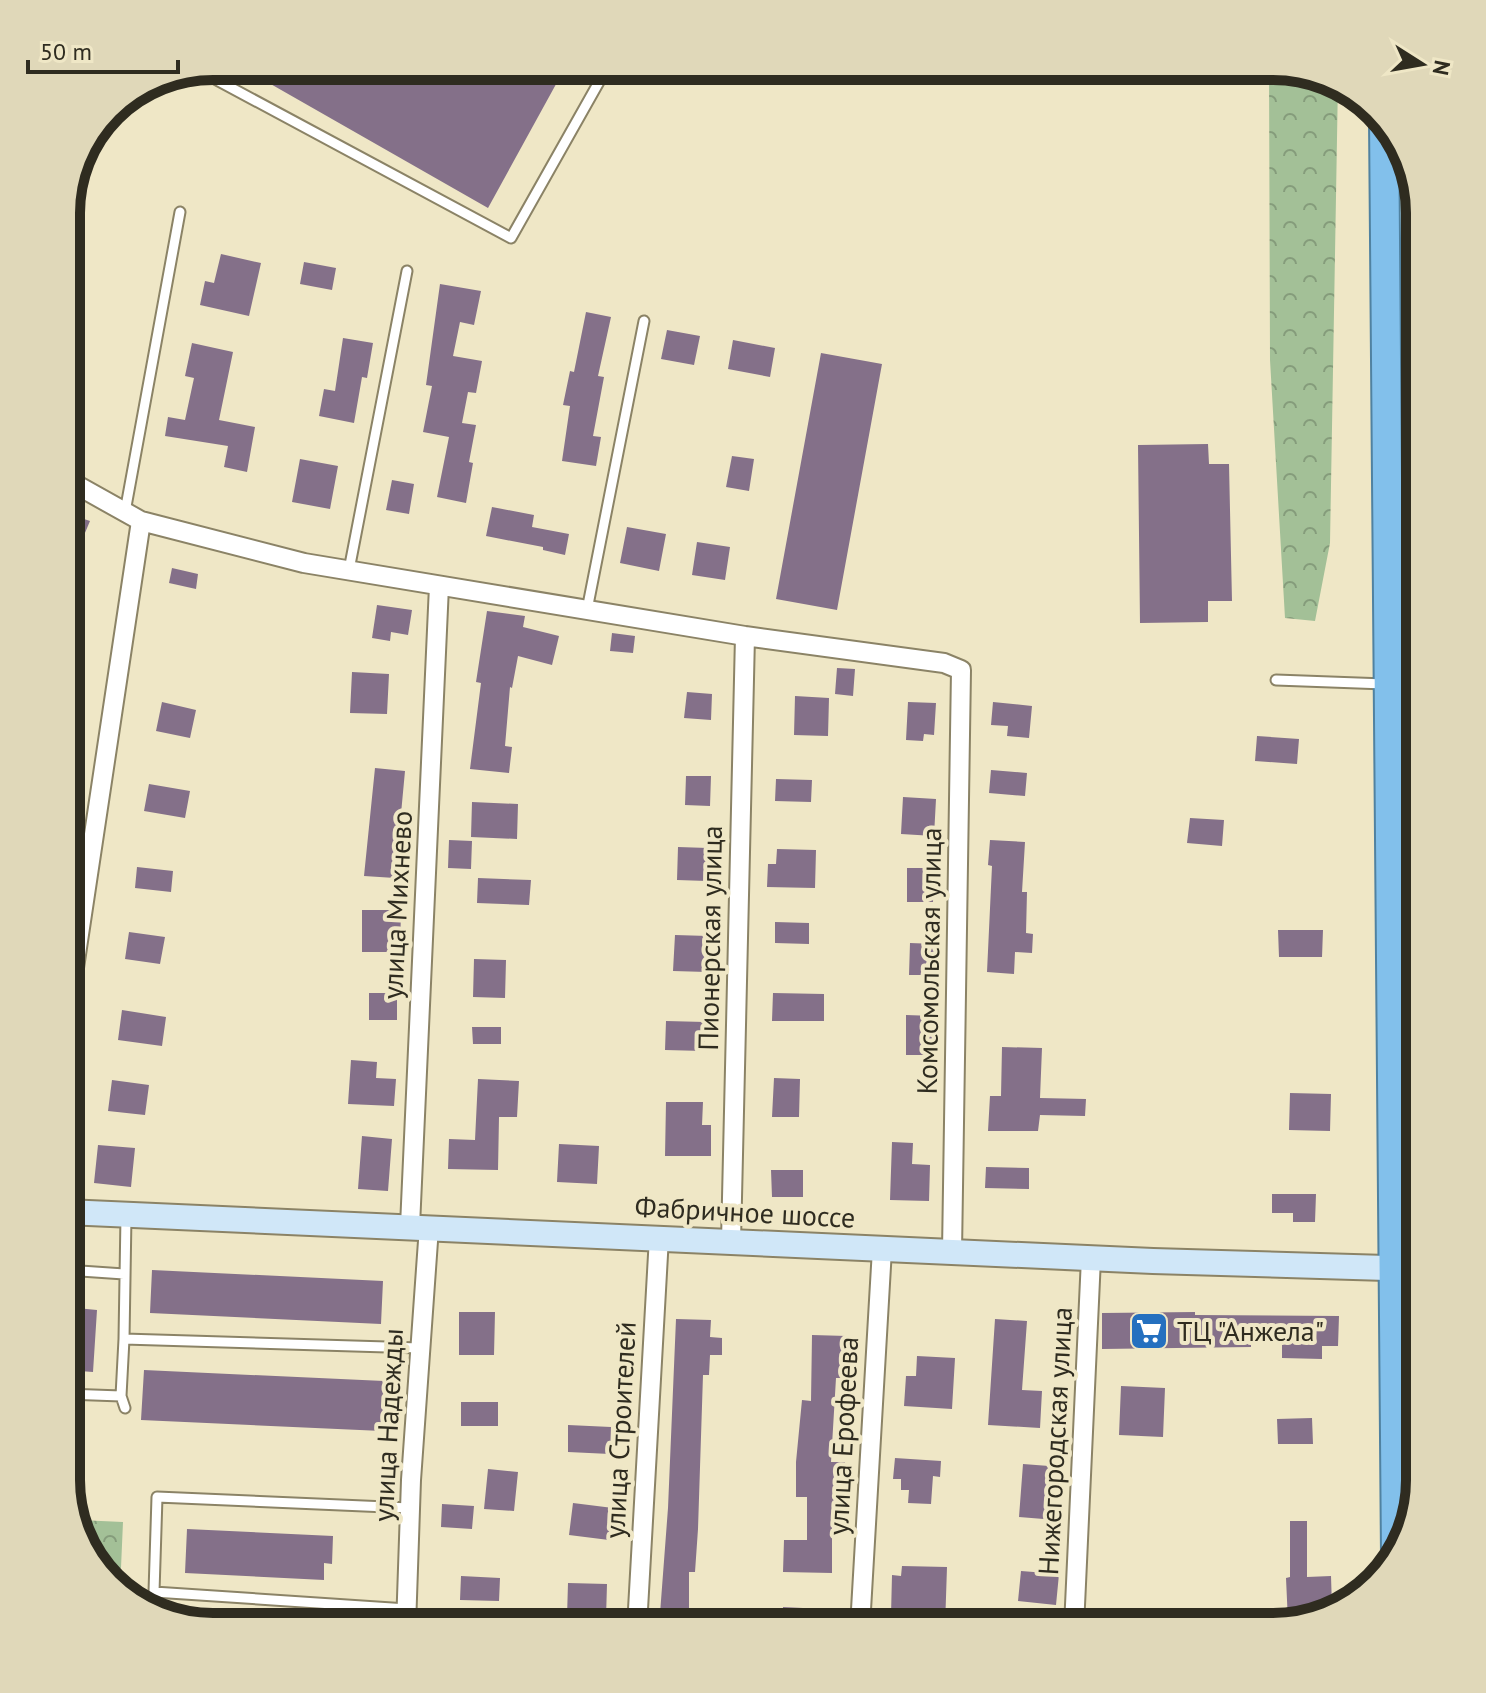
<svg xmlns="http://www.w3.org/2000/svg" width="1486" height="1693" viewBox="0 0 1486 1693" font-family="'PT Sans',sans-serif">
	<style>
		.forest { fill: url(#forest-crowns) }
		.building { fill: #847089 }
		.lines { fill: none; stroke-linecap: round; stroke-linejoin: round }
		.service-casing { stroke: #8b8366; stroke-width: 13 }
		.minor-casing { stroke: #8b8366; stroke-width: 22 }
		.secondary-casing { stroke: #8b8366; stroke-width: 28 }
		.trunk-casing { stroke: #5082a1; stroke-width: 32 }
		.service { stroke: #fff; stroke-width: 9 }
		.minor { stroke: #fff; stroke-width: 18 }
		.secondary { stroke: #d0e7f8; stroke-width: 24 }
		.trunk { stroke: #82c0eb; stroke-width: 28 }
		.labels { text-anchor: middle; stroke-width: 8; stroke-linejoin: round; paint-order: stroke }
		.street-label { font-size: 28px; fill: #2f2c20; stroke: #efe7c6 }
		.poi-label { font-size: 28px; fill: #2f2c20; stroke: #efe7c6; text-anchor: start }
		.rim { fill: none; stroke: #2f2c20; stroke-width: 10 }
	</style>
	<defs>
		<pattern id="forest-crowns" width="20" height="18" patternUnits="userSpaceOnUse" patternTransform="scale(2)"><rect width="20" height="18" fill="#a3c097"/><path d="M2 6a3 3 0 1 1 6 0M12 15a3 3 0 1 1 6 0" fill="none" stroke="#859c7b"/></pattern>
	</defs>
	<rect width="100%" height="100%" fill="#efe7c6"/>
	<path class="forest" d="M1269,66h14l55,15 -8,462 -15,78 -30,-3 -15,-258z
		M79,1520l44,2 -2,46 -26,-1z"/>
	<path class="building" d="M239,66h327l-78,142z
		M221,254l40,9 -12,53 -49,-11 5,-24 9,2z
		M304,262l32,6 -4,22 -32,-6z
		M440,284l41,7 -7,34 -14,-3 -7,34 29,5 -6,32 -8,-1 -6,31 14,2 -7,37 4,1 -7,40 -29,-6 12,-60 -26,-5 9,-46 -6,-1z
		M586,312l25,5 -13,59 6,1 -11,59 8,1 -5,29 -34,-5 8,-55 -7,-1 7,-34 4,1z
		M667,330l33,6 -6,29 -33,-6z
		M343,338l30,5 -6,35 -5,-1 -8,46 -35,-7 5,-27 11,2z
		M733,340l42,8 -5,29 -42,-8z
		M192,343l41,9 -14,68 36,7 -8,45 -23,-5 4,-21 -63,-10 3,-19 17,3 9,-42 -9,-2z
		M821,353l61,11 -45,246 -61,-11z
		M1208,444l1,20h20l3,137h-24v21l-68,1 -2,-178z
		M732,456l22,3 -5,32 -23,-4z
		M300,459l38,7 -8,43 -38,-7z
		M392,480l22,4 -5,30 -23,-4z
		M492,507l42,8 -2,12 37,7 -4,21 -22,-5v-3l-57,-11z
		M66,513l24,8 -8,19 -16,-6z
		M627,527l39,7 -7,37 -39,-8z
		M697,542l33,5 -5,33 -33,-5z
		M172,568l26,6 -2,15 -27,-6z
		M377,605l35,5 -4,25 -17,-3 -1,9 -18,-3z
		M487,611l38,5 -2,11 36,9 -7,29 -34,-9 -6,32 -2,-1 -5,59 7,1 -3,26 -39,-4 11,-86 -5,-1z
		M612,633l23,3 -2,17 -23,-2z
		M837,668l18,1 -2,27 -18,-2z
		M352,672l37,2 -2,40 -37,-1z
		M687,692l25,2 -1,26 -27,-2z
		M795,696l34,2 -1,38 -34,-1z
		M162,702l34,8 -6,28 -34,-7z
		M908,702l28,1 -2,32 -10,-1 -1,7 -17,-1z
		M993,702l39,4 -3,32 -22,-2 1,-10 -17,-1z
		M1257,736l42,3 -2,25 -42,-3z
		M375,768l30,3 -10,107 -31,-2z
		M991,770l36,3 -2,23 -36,-3z
		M686,776h25l-1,30 -25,-1z
		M776,779l36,1 -1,22 -36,-1z
		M149,784l41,7 -5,27 -41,-7z
		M903,797l33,2 -2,37 -33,-2z
		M472,802l46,2 -1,35 -46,-2z
		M1190,818l34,2 -2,26 -35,-3z
		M449,840l23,1 -1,28 -23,-1z
		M990,840l35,2 -3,50h5l-1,41 7,1 -1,19 -17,-1 -1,22 -27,-2 5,-106 -4,-1z
		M678,847l30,1 -1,33 -30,-1z
		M777,849l39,1 -1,38 -48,-1 1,-23h8z
		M137,867l36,4 -2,21 -36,-4z
		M907,868h27l-1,34h-26z
		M478,878l53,2 -2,25 -52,-2z
		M362,910h39l-1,42h-38z
		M775,922l34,1v21l-34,-1z
		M1278,930h45l-1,27h-43z
		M129,932l36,5 -5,27 -35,-5z
		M675,935l33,1 -1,36 -34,-1z
		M910,943l26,1 -1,31h-26z
		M474,959l32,1 -1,38 -32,-1z
		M369,993h28v27h-28z
		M773,993l51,1v27h-52z
		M122,1010l44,7 -4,29 -44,-6z
		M906,1015l28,1 -1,39h-27z
		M666,1021l39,1 -1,29 -39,-1z
		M472,1027h29v17h-28z
		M1002,1047l40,1 -2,50 46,1 -1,17 -45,-1 -2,16h-50l2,-35h11z
		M351,1060l26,2 -1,16 20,1 -2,27 -46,-2z
		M774,1078l26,1 -1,38h-27z
		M478,1079l41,2 -2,36h-18l-1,53 -50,-1 1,-30 26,1z
		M112,1080l37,5 -4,30 -37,-4z
		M1290,1093l41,1 -1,37 -41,-1z
		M666,1102h37l-1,23h9v31h-46z
		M362,1136l30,3 -4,52 -30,-2z
		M892,1142l21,1 -1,21 18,1 -1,36 -39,-1z
		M559,1144l40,2 -2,38 -40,-2z
		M98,1145l37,3 -4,39 -37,-4z
		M986,1167l43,1v21l-44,-1z
		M771,1170h32v27h-31z
		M1272,1194h44l-1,28h-22v-9h-21z
		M152,1270l231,11 -2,43 -231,-11z
		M66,1307l31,3 -4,62 -27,-2z
		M459,1312h36l-1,43h-35z
		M1195,1312v3l144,1 -1,30h-16v13l-40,-1v-24l-31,-1v14l-149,2v-36z
		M676,1319l35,1 -1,17 12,1v17h-12l-1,20h-6l-5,154 -3,43h-6v55h-30l9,-119z
		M995,1319l32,2 -5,69 20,1 -2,37 -52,-3z
		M812,1335l35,1 -1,42h-10l-5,84h14v25h-6v26h-7v60l-49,-1 1,-32h23v-43h-11v-35l6,-62 9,1z
		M917,1356l38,2 -3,51 -48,-3 2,-30h10z
		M144,1370l240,11 -2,50 -241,-11z
		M1121,1386l44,2 -2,49 -44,-2z
		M461,1402h37v24h-37z
		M1312,1418l1,26h-35l-1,-25z
		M568,1425l43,2 -1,27 -42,-2z
		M895,1458l46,3 -1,16 -7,-1 -2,28 -23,-1 1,-13h-8v-11h-8z
		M1023,1464l26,2 -1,10 11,1 -3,43 -37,-3z
		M488,1469l30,3 -4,39 -30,-2z
		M573,1503l40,5 -4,32 -40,-5z
		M442,1504l32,2 -2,23 -31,-2z
		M1290,1521h17v56l24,-1 1,31 -44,15 -2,-44 4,-1z
		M187,1529l146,7 -1,28 -8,-1v17l-139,-7z
		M902,1566l45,1 -2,60h-44v-11l-10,-1 1,-40 9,1z
		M1021,1571l38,3 -3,31 -38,-4z
		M461,1576l39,2 -1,23 -39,-1z
		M568,1583l39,1 -1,34 -39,-1z
		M783,1607l40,2v18h-41z"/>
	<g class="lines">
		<g class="service-casing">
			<path id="service" d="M200,71l311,167 97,-172
				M125,512l55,-300
				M349,570l58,-299
				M587,610l57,-289
				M1276,680l109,4
				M66,1270l58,4
				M124,1339l2,-123
				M66,1394l55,2
				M125,1408l-4,-12 3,-57 296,9
				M407,1609l-253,-17 3,-95 253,11"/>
		</g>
		<g class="minor-casing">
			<path id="minor" d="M66,479l75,42 163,42 441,73 199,27 17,7 -9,582
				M66,1021l75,-500
				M410,1226l29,-640
				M731,1241l14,-605
				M406,1627l5,-147 18,-253
				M637,1627l22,-390
				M860,1627l22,-378
				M1074,1627l17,-369"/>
		</g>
		<g class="secondary-casing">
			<path id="secondary" d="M66,1212l1087,49 267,8"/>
		</g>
		<g class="trunk-casing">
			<path id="trunk" d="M1384,119l12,1437
				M1419,211l1,41"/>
		</g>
		<use href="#service" class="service"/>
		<use href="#minor" class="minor"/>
		<use href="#secondary" class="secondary"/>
		<use href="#trunk" class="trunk"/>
	</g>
	<defs>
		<g id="supermarket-square" transform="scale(2)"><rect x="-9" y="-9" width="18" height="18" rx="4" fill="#2570bf" stroke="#efe7c6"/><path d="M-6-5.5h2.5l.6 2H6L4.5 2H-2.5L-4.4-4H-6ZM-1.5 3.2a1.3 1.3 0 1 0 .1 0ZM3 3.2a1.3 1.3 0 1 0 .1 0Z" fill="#fff"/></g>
	</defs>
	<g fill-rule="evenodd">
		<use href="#supermarket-square" x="1149" y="1331"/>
	</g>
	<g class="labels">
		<g class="street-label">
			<text transform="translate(397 905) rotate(-87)" y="10">улица Михнево</text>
			<text transform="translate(710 938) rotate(-89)" y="10">Пионерская улица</text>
			<text transform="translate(929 961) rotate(-89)" y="10">Комсомольская улица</text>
			<text transform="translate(745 1212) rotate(3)" y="10">Фабричное шоссе</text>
			<text transform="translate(388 1425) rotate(-87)" y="10">улица Надежды</text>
			<text transform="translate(620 1430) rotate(-87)" y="10">улица Строителей</text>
			<text transform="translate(843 1436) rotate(-87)" y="10">улица Ерофеева</text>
			<text transform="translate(1055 1441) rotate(-87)" y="10">Нижегородская улица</text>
		</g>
		<g class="poi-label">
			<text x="1177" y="1341">ТЦ "Анжела"</text>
		</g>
	</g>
	<path d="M0 0H1486V1693H0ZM213 80H1273A133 133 0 0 1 1406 213V1480A133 133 0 0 1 1273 1613H213A133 133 0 0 1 80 1480V213A133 133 0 0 1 213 80Z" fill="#e0d8b9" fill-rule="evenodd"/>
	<path class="rim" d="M213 80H1273A133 133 0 0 1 1406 213V1480A133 133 0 0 1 1273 1613H213A133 133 0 0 1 80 1480V213A133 133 0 0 1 213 80Z"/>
	<g transform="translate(1422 64) rotate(101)" stroke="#efe7c6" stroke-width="6" paint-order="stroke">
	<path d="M0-6L14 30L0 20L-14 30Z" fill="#2f2c20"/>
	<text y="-12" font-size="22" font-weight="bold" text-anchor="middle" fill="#2f2c20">N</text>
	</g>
	<path d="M28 60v12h150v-12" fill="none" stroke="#2f2c20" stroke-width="4"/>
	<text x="40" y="60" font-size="24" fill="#2f2c20" stroke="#efe7c6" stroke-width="6" paint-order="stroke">50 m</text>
</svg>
